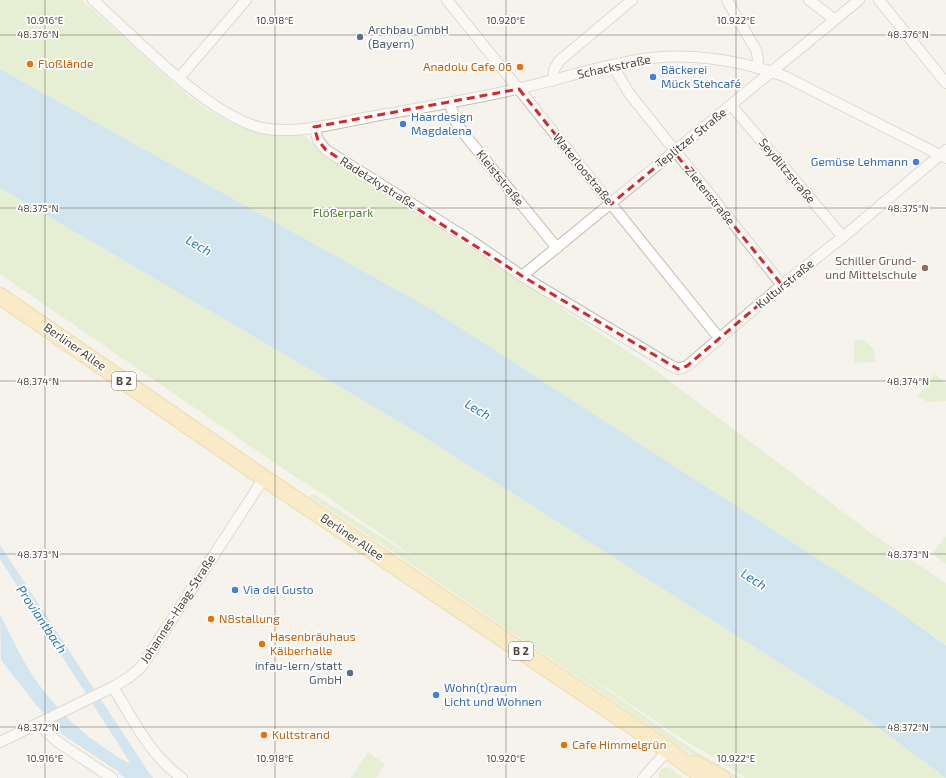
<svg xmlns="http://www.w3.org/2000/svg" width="946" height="778" viewBox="0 0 946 778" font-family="'Exo 2',sans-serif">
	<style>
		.green { fill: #d2eab5 }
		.water { fill: #a9d4f2 }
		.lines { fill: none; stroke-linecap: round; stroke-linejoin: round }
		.street-casing { stroke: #c2bbae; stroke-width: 12 }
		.primary-casing { stroke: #e6c16a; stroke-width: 18 }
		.street { stroke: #fff; stroke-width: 10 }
		.primary { stroke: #ffe39c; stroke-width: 16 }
		.marked { fill: none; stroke: #d62828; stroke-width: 3; stroke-dasharray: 8 5; stroke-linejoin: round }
		.ticks { fill: none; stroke: #4b4439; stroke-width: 1; stroke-opacity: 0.45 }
		.service-dot { fill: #5c6f8a; stroke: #fff; stroke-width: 1.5 }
		.food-dot { fill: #e8710a; stroke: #fff; stroke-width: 1.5 }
		.shop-dot { fill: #3f7fe0; stroke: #fff; stroke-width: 1.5 }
		.education-dot { fill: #8d6e63; stroke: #fff; stroke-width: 1.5 }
		.labels { text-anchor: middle; stroke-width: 3.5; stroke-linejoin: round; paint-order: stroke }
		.shield { fill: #fff; stroke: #817c74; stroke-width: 1 }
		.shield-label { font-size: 11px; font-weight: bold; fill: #4b4439 }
		.service-label { font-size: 12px; fill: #4e5e75; stroke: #fff; text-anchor: start }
		.food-label { font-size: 12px; fill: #c56008; stroke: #fff; text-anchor: start }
		.street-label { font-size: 12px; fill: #4b4439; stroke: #fff }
		.shop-label { font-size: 12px; fill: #366cbe; stroke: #fff; text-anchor: start }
		.park-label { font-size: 12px; fill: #4a7f2a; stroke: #fff }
		.education-label { font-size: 12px; fill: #785e54; stroke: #fff; text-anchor: end }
		.water-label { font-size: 13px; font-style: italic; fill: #2e7ab2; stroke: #fff }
		.ticks-label { font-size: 10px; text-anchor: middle; fill: #4b4439; stroke: #fff; stroke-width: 3.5; stroke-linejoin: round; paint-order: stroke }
	</style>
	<rect width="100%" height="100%" fill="#f6f3ec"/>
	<path class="green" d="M0,0h82c22,20 44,40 66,60 28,25 57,54 94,67 19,7 39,8 60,7l22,19 326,213 222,168 74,49v61l-55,-38 -460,-297 -431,-240z
		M0,188l405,237 455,289 86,64h-201l-28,-19 -32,-18 -126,-85 133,93 49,29h-10l-20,-10 -312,-212 -88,-58 -1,-3 4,-1 9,6 102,65 -96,-67 -41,-26 -288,-198z
		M854,340h10l10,9 1,13 -21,1z
		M935,374l11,10v17l-18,1 -11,-6z
		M946,536v28l-14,-11z
		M368,752l17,12 -9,14h-25z
		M668,767l14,11h-23v-5l2,-4z"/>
	<path class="water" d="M0,69l431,240 460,297 55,39v133l-86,-64 -455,-289 -405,-237z
		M0,545l147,225 6,8h-28l-7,-5 1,-1 -56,-37 -26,-29 -36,-46 -1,-46c8,17 16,33 25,49 24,42 63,79 106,101l-131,-205z"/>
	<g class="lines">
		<g class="street-casing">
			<path id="street" d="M93,0c43,38 114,115 169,128 34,7 74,-5 108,-11 49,-9 98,-17 147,-28 40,-9 79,-22 120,-29 48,-9 102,0 147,16l162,82
				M447,0l272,338
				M727,0l29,50 2,8 -1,10
				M809,0l25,19
				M879,0l67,83
				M613,66l16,27 153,192
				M179,78l67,-78
				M553,81l1,-11 5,-9 73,-61
				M450,104l7,20 8,11 92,113
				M731,105l112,132
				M314,127l4,13 8,10 147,92 49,34 148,89 8,4 9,-3 95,-81 61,-48 103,-87
				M522,276l337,-276
				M113,687c19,31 38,70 69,91
				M38,724l20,18 54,36
				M0,742l113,-55 18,-11 10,-9 123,-189
				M643,778l25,-28"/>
		</g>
		<g class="primary-casing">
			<path id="primary" d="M0,296l264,182 404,272 37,28
				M695,764l27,14"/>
		</g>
		<use href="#street" class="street"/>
		<use href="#primary" class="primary"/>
	</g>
	<path d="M0 0H946V778H0ZM519,89l92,115 63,-52 108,133 -95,81 -9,3 -156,-93 -196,-126 -8,-10 -4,-13z" fill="#f6f3ec" fill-opacity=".55" fill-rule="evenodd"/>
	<path class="marked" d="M519,89l92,115 63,-52 108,133 -95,81 -9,3 -156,-93 -196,-126 -8,-10 -4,-13z"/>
	<path class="ticks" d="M45,0v778M275,0v778M506,0v778M736,0v778M0,35h946M0,208h946M0,381h946M0,554h946M0,727h946"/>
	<g class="service-dot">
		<circle cx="360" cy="37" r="4"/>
		<circle cx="350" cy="673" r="4"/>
	</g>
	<g class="food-dot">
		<circle cx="30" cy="64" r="4"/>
		<circle cx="520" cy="67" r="4"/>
		<circle cx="211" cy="619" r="4"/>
		<circle cx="262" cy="644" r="4"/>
		<circle cx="264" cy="735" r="4"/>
		<circle cx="564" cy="745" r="4"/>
	</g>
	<g class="shop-dot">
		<circle cx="653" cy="77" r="4"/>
		<circle cx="403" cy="124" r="4"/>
		<circle cx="916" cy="162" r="4"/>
		<circle cx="235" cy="590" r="4"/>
		<circle cx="436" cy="695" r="4"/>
	</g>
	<circle class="education-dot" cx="925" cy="268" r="4"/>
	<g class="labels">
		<g class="shield">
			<rect x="112" y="372" width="24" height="18" rx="3"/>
			<rect x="509" y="642" width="24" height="18" rx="3"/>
		</g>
		<g class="shield-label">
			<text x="124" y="385">B 2</text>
			<text x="521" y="655">B 2</text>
		</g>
		<g class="service-label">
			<text x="368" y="34">Archbau GmbH<tspan x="368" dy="14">(Bayern)</tspan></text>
			<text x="342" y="670" text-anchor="end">infau-lern/statt<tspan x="342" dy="14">GmbH</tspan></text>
		</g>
		<g class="food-label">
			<text x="38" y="68">Floßlände</text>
			<text x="512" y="71" text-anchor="end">Anadolu Cafe 06</text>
			<text x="219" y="623">N8stallung</text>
			<text x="270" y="641">Hasenbräuhaus<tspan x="270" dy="14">Kälberhalle</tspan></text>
			<text x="272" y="739">Kultstrand</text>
			<text x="572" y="749">Cafe Himmelgrün</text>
		</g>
		<g class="street-label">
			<text transform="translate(614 67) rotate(-12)" y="4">Schackstraße</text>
			<text transform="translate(691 138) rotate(-39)" y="4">Teplitzer Straße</text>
			<text transform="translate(583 169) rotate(51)" y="4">Waterloostraße</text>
			<text transform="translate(787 171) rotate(50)" y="4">Seydlitzstraße</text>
			<text transform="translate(500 178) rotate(51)" y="4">Kleiststraße</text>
			<text transform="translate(378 183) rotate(32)" y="4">Radetzkystraße</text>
			<text transform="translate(710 196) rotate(51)" y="4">Zietenstraße</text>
			<text transform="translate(785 284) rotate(-39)" y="4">Kulturstraße</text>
			<text transform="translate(75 347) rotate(35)" y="4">Berliner Allee</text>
			<text transform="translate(352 537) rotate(34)" y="4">Berliner Allee</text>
			<text transform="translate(178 609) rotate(-57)" y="4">Johannes-Haag-Straße</text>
		</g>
		<g class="shop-label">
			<text x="661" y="74">Bäckerei<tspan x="661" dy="14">Mück Stehcafé</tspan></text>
			<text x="411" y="121">Haardesign<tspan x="411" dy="14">Magdalena</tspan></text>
			<text x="908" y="166" text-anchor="end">Gemüse Lehmann</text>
			<text x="243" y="594">Via del Gusto</text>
			<text x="444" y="692">Wohn(t)raum<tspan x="444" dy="14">Licht und Wohnen</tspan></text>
		</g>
		<g class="park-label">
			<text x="343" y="217">Flößerpark</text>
		</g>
		<g class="education-label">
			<text x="917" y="265">Schiller Grund-<tspan x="917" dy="14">und Mittelschule</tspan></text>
		</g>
		<g class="water-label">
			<text transform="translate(199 245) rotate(30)" y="5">Lech</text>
			<text transform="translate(478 409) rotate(30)" y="5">Lech</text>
			<text transform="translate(754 579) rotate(33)" y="5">Lech</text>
			<text transform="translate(42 619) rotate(56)" y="5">Proviantbach</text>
		</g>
	</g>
	<g class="ticks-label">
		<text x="45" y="24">10.916°E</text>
		<text x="275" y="24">10.918°E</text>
		<text x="506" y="24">10.920°E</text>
		<text x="736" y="24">10.922°E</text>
		<text x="38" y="38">48.376°N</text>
		<text x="908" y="38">48.376°N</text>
		<text x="38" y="212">48.375°N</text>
		<text x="908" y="212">48.375°N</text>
		<text x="38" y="385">48.374°N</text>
		<text x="908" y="385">48.374°N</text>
		<text x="38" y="558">48.373°N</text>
		<text x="908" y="558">48.373°N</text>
		<text x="38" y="731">48.372°N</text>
		<text x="908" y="731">48.372°N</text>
		<text x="45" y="762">10.916°E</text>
		<text x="275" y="762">10.918°E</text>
		<text x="506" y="762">10.920°E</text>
		<text x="736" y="762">10.922°E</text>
	</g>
</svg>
